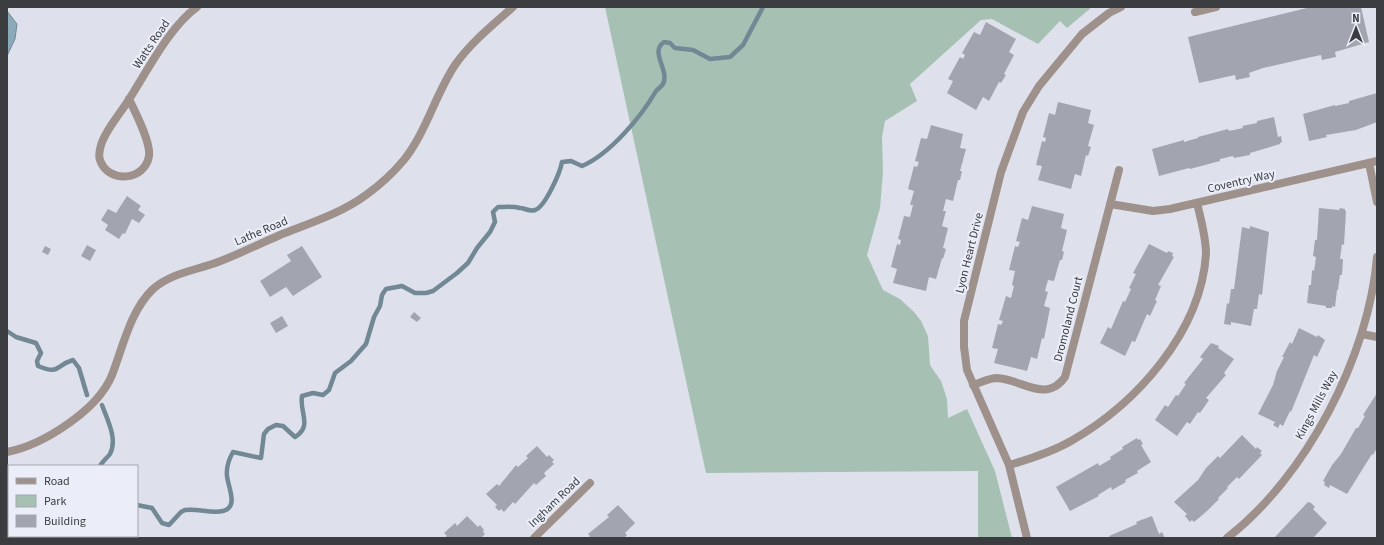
<svg xmlns="http://www.w3.org/2000/svg" width="1384" height="545" viewBox="0 0 1384 545" font-family="'Source Sans 3',sans-serif">
	<style>
		.green { fill: #a6c1b3 }
		.water { fill: #8aa9b9; stroke: #728895 }
		.lines { fill: none; stroke-linecap: round; stroke-linejoin: round }
		.stream { stroke: #728895; stroke-width: 4.5 }
		.building { fill: #a2a5af }
		.minor { stroke: #9e908a; stroke-width: 8 }
		.labels { text-anchor: middle; stroke-width: 4; stroke-linejoin: round; paint-order: stroke }
		.street-label { font-size: 12px; fill: #3a3c40; stroke: #ebeef8 }
	</style>
	<rect width="100%" height="100%" fill="#dee1eb"/>
	<path class="green" d="M605,7h487l-25,21 -7,-7 -22,23 -46,-25 -11,1 -71,64 7,17 -32,20 -3,16 1,35 -3,36 -13,47 16,35 17,9 14,13 7,9 7,15 2,29 11,16 6,18 1,19 19,-9 28,62 17,67h-34v-67l-272,2z"/>
	<path class="water" d="M7,11l10,13 -2,15 -8,17z"/>
	<g class="lines">
		<path class="stream" d="M7,331l9,6 20,6 5,10 -4,8 1,5c22,9 16,0 35,-6l6,8 8,27
			M100,466c2,-4 7,-8 10,-12 8,-15 -3,-35 -8,-49
			M137,505l15,3 10,15 7,2 12,-13 4,-2c13,-2 26,4 38,1 16,-4 5,-24 4,-35 -1,-9 2,-17 6,-24l28,6 3,-24 4,-5 8,-4 7,1 12,11c18,-11 4,-25 7,-41l11,-3 10,2 6,-5 6,-17 16,-12 15,-17 8,-27 6,-11 2,-11 4,-6 16,-3 13,7h11l7,-2 24,-18 11,-10 9,-15 13,-16 5,-10 -2,-10 5,-5c7,0 15,-1 22,1 5,0 9,4 15,2 10,-3 25,-37 27,-48l9,-1 11,5c28,-12 59,-49 74,-75 2,-2 5,-4 7,-7 7,-14 -14,-32 1,-42l6,1 5,5 18,2 17,9 20,-2 13,-12 20,-38
			M101,538l1,-2"/>
	</g>
	<path class="building" d="M1311,7h50l8,35 -34,10 1,5 -14,3 -1,-5 -14,3 -44,10 -14,5 1,4 -14,3 -1,-5 -36,8 -11,-46z
		M986,22l30,17 -7,13 5,3 -10,19 2,1 -5,8 -2,-1 -10,19 -6,-4 -7,13 -29,-17 6,-12 -5,-2 12,-22 3,2 2,-4 -3,-2 12,-21 6,3z
		M1377,93v29l-21,8 -30,5 1,2 -18,4 -6,-27 32,-9v1l14,-3v-2z
		M1058,102l33,8 -3,13 6,2 -6,21 3,1 -3,9 -2,-1 -5,21 -6,-2 -4,15 -33,-9 4,-14 -6,-1 6,-24 3,1 1,-4 -3,-1 6,-24 6,2z
		M1274,117l4,20 3,-1 1,6 -2,1v1l-30,9v2l-16,3 -1,-2 -13,3v2l-30,8 -1,-1 -30,8 -7,-27 32,-9v2l14,-4v-1l30,-8 1,2 14,-3 -1,-2 15,-3v-2z
		M931,125l32,9 -3,14 6,1 -6,22h2l-2,9h-2l-5,21 -7,-2 -3,12h3l-4,15 6,2 -5,20 3,1 -3,10 -1,-1 -6,21 -7,-2 -3,14 -33,-8 4,-14 -6,-2 6,-23 3,1 1,-5 -3,-1 6,-23 6,1 3,-12h-3l4,-14 -6,-2 6,-23 3,1 2,-5 -4,-1 6,-23 6,1z
		M127,196l14,10 -3,4 7,5 -6,8 -7,-4 -7,15 -2,-1 -4,6 -14,-9 3,-5 -7,-5 7,-11 8,4z
		M1032,206l32,8 -3,14 6,2 -5,21 2,1 -2,8h-2l-6,21 -6,-1 -3,11 3,1 -4,14 6,2 -6,31 -2,-1 -5,21 -6,-2 -4,14 -33,-8 4,-14 -6,-1 6,-24 3,1 2,-4 -4,-1 7,-24 5,2 3,-12 -2,-1 3,-14 -6,-1 6,-24 3,1 2,-5 -4,-1 6,-23 6,2z
		M1319,208l20,2 1,-2 5,1v2h1l-2,34 -2,-1 -2,15h3l-1,16h-2l-2,15h-1l-2,17 -3,-1v2h-6v-2l-19,-3 2,-18h2l1,-15 2,1 2,-14 -3,-1 2,-16h2z
		M1250,226l19,6 -7,63 -3,-1 -2,15h-3l-3,17 -20,-4v3l-7,-1 3,-21 2,1 2,-15h3l8,-62 8,2z
		M1149,244l18,9 1,-2 5,2 -1,3 2,1 -16,28 3,1 -6,14 2,1 -7,15 -3,-2 -12,28 -3,-1 -7,15 -25,-13 8,-16 3,2 12,-28 2,1 6,-13 -2,-1 7,-14 -3,-1z
		M87,245l9,5 -6,11 -9,-5z
		M45,246l6,3 -3,6 -6,-3z
		M302,246l20,31 -29,19 -7,-9 -16,10 -10,-16 31,-20 -4,-6z
		M414,312l7,6 -4,4 -7,-5z
		M282,316l6,10 -12,7 -6,-10z
		M1299,328l18,9 1,-2 7,5 -8,17 -3,-2 -23,57 -1,-1 -7,15 -3,-2 -2,4 -5,-3 2,-3 -17,-8 15,-29 4,-14 7,-14h-2l8,-15 2,2z
		M1211,343l8,3 -1,2 16,11 -10,14 2,2 -20,23 3,2 -9,13 -2,-1 -8,12 -3,-2 -10,14 -22,-16 10,-15 3,2 8,-12 2,1 8,-12 -2,-1 19,-24 -3,-2z
		M1377,393v55l-4,7 -1,-1 -25,40 -17,-9 -1,3 -5,-3 1,-3 -2,-1 9,-16 9,-11 15,-26h2l7,-12 -2,-1z
		M1242,435l14,14 1,-2 5,4 -2,2 2,2 -23,24 -2,-2 -10,10 1,1 -10,10 1,1 -12,12 -13,11 -2,-2 -2,2 -5,-6 2,-2 -13,-12 24,-22 8,-12 12,-12 2,2z
		M1137,438l1,2 2,-1 3,5 -2,1 10,17 -14,9 1,2 -13,7 1,2 -14,8 -1,-3 -13,8 1,1 -29,15 -14,-24 42,-24 1,3 12,-7 -1,-2 13,-8 -1,-2z
		M537,446l10,11 2,-2 5,5 -2,2 2,2 -10,9 2,3 -10,9 -2,-2 -19,21 -2,-2 -9,10 -3,-3 -2,2 -4,-4 2,-2 -11,-11 11,-10 2,2 17,-21 2,2 10,-9 -2,-2z
		M1308,502l3,1 4,4 -2,2 14,14 -12,13 -2,2h-39z
		M618,505l17,18 -10,10 2,2 -3,3h-36l2,-2 -2,-2 21,-17 -2,-2z
		M467,516l11,11 2,-2 4,5 -1,2 2,2 -4,4h-37l3,-2 -3,-3 11,-10 2,3z
		M1152,516l7,18 3,-2 3,6h-55l-1,-2 28,-12 -1,-2z"/>
	<g class="lines">
		<path class="minor" d="M1195,12l21,-5
			M129,99c6,13 22,43 20,57 -4,25 -41,28 -49,4 -2,-5 0,-12 2,-18 5,-13 16,-26 24,-38 20,-30 42,-76 71,-97
			M1369,163l8,39
			M1110,204l43,7 17,-2 207,-48
			M1362,334l15,3
			M973,385c7,-2 16,-7 24,-7 24,1 49,26 68,-1l54,-207
			M7,452c36,-7 91,-42 105,-77 11,-28 18,-64 41,-86 18,-16 44,-19 65,-27 21,-8 41,-18 62,-27 30,-12 60,-21 86,-40 14,-10 26,-21 37,-34 23,-28 32,-66 52,-96 16,-23 38,-40 58,-58
			M1009,465c21,-6 43,-13 62,-24 65,-37 130,-109 135,-187 0,-17 -5,-34 -9,-51
			M534,538l56,-55
			M1027,538l-18,-73 -42,-95 -3,-23v-26l37,-149 22,-60 16,-26 43,-52 27,-21 12,-6
			M1227,538c79,-61 142,-182 150,-281"/>
	</g>
	<g class="labels">
		<g class="street-label">
			<text transform="translate(151 44) rotate(-56)" y="4">Watts Road</text>
			<text transform="translate(1241 181) rotate(-13)" y="4">Coventry Way</text>
			<text transform="translate(261 231) rotate(-23)" y="4">Lathe Road</text>
			<text transform="translate(969 253) rotate(-76)" y="4">Lyon Heart Drive</text>
			<text transform="translate(1068 319) rotate(-76)" y="4">Dromoland Court</text>
			<text transform="translate(1316 405) rotate(-62)" y="4">Kings Mills Way</text>
			<text transform="translate(554 502) rotate(-44)" y="4">Ingham Road</text>
		</g>
	</g>
	<rect width="1384" height="545" fill="none" stroke="#3a3c40" stroke-width="16"/>
	<rect x="8" y="465" width="130" height="72" fill="#ebeef8" stroke="#a4a7ae"/>
	<rect x="16" y="478" width="20" height="6" fill="#9e908a" stroke="#a4a7ae"/>
	<text x="44" y="485" font-size="12" fill="#3a3c40">Road</text>
	<rect x="16" y="495" width="20" height="12" fill="#a6c1b3" stroke="#a4a7ae"/>
	<text x="44" y="505" font-size="12" fill="#3a3c40">Park</text>
	<rect x="16" y="515" width="20" height="12" fill="#a2a5af" stroke="#a4a7ae"/>
	<text x="44" y="525" font-size="12" fill="#3a3c40">Building</text>
	<g transform="translate(1356 28)" stroke="#ebeef8" stroke-width="3" paint-order="stroke">
	<path d="M0-3L7 15L0 10L-7 15Z" fill="#3a3c40"/>
	<text y="-6" font-size="11" font-weight="bold" text-anchor="middle" fill="#3a3c40">N</text>
	</g>
</svg>
